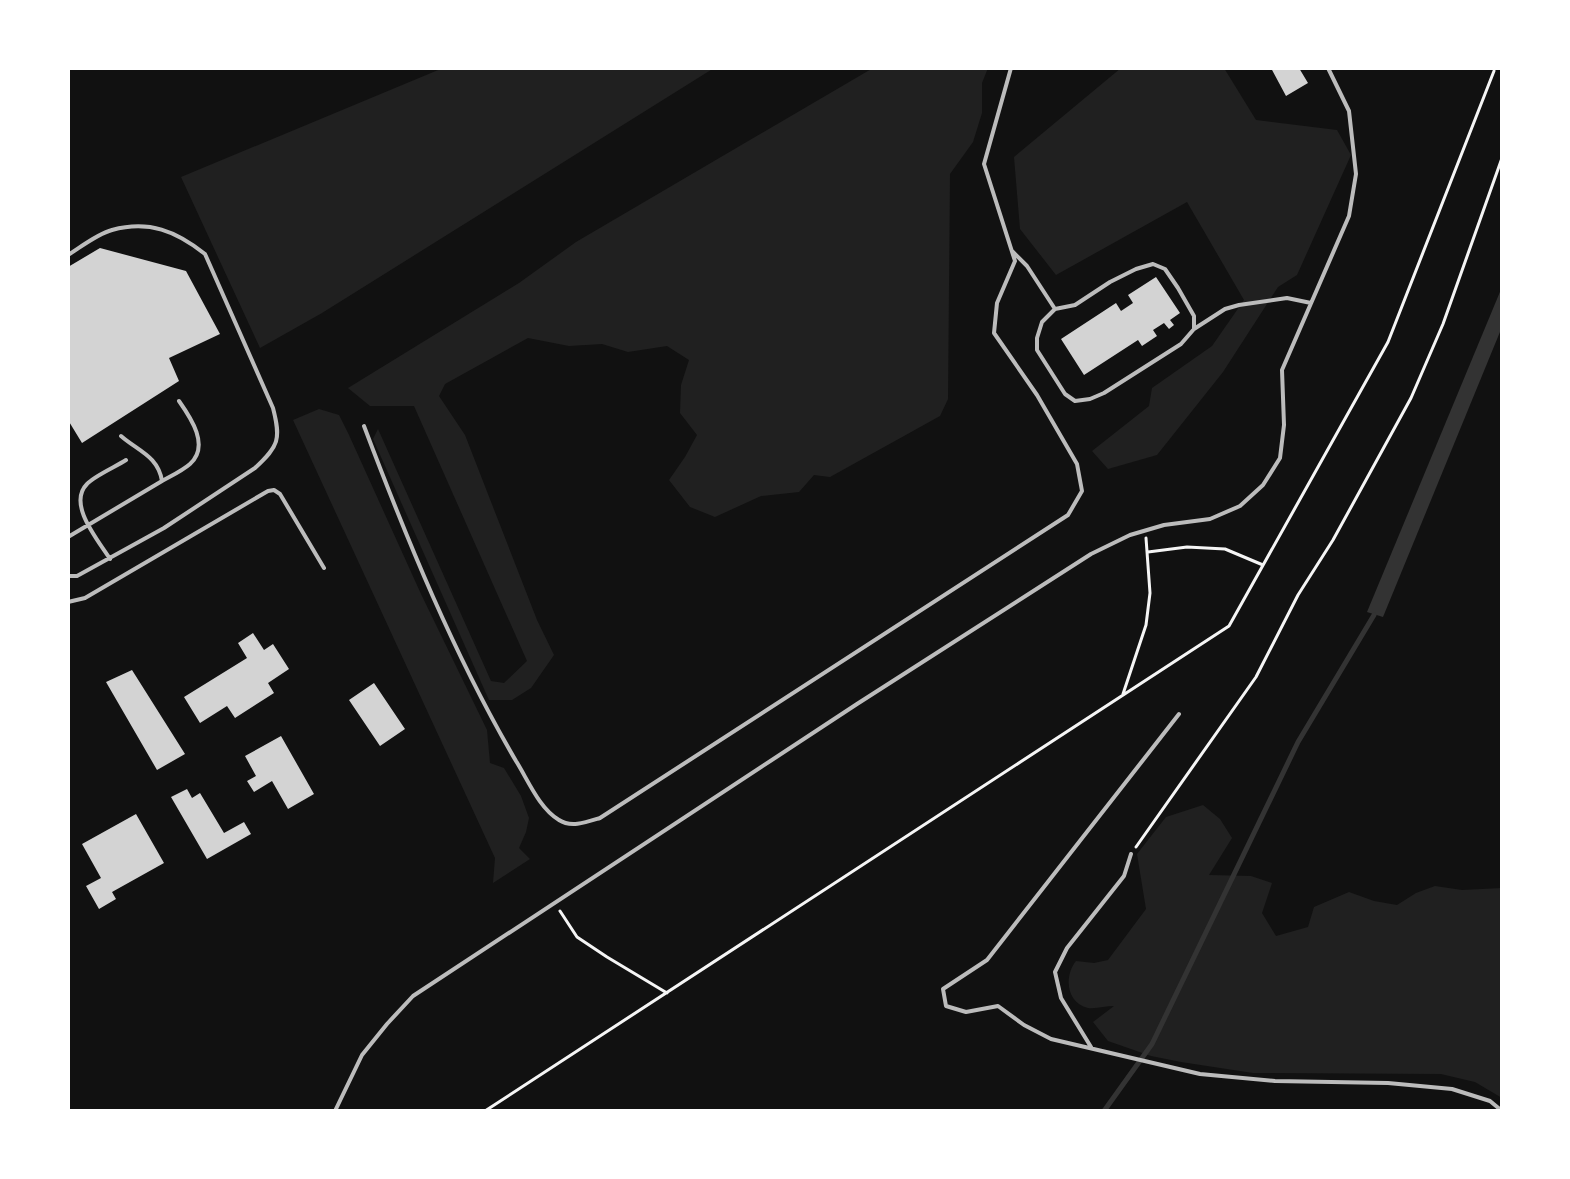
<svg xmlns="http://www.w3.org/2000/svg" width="1570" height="1179" viewBox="0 0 1570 1179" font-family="'Noto Serif',serif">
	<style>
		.green { fill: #202020 }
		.water { fill: #333 }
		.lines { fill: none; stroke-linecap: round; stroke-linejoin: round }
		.stream { stroke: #333; stroke-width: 5 }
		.building { fill: #d3d3d3 }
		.path { stroke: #f5f5f5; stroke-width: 3 }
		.service { stroke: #bcbcbc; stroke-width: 4 }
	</style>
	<rect width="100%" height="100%" fill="#111"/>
	<path class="green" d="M443,68h271l-392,245 -62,35 -79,-171z
		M873,68h115l-6,15v30l-9,29 -23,32 -2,225 -8,17 -110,61 -16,-2 -15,17 -38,4 -46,21 -25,-10 -21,-27 16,-23 12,-22 -17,-22 1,-28 8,-25 -22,-14 -39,6 -26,-8 -33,2 -41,-8 -83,46 -6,12 26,39 72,185 17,35 -23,33 -19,12h-23l-116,-261 5,-10 113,252 13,2 23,-22 -113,-255h-44l-22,-18 171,-105 57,-41z
		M1121,68h103l32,52 81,10 14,25 -54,120 -19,12 -55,85 -66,83 -49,14 -16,-18 57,-45 3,-18 60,-42 32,-46 -57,-98 -131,73 -36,-46 -6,-72z
		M319,409l20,6 10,20 72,159 66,136 3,33 14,5 17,28 8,22 -3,14 -7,16 11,11 -37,24 2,-25 -202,-438z
		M1203,805l17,14 12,19 -23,37 42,1 21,7 -10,30 14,23 32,-9 6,-20 35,-15 25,9 23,4 19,-12 19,-7 27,4 40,-2v210l-27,-16 -34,-8 -188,-1 -72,-11 -30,-6 -43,-15 -15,-19 21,-16c-8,0 -18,3 -26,2 -22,-5 -24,-32 -12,-47l18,2 14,-3 38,-51 -9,-55 29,-37z"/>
	<path class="water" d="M1502,287v40l-119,290 -16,-5z"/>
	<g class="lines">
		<path class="stream" d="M1104,1111l48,-67 146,-302 76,-127"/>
	</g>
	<path class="building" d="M1271,68h28l9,15 -22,13z
		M100,248l86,23 34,63 -51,24 10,23 -97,62 -14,-23v-153z
		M1156,277l24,36 -10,7 4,5 -5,4 -5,-6 -11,7 4,6 -15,10 -4,-6 -54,35 -23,-36 55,-36 5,8 12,-8 -5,-8z
		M253,633l11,17 9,-6 16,25 -21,14 6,10 -39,25 -8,-12 -27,17 -16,-26 63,-39 -9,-15z
		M132,670l53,84 -28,16 -51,-88z
		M374,683l31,46 -25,17 -31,-46z
		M281,736l33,58 -26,15 -16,-28 -18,11 -7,-11 9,-5 -11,-20z
		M187,789l5,9 8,-5 24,40 20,-11 7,12 -44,25 -36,-62z
		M136,814l28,49 -52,29 4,7 -17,10 -13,-23 15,-8 -19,-34z"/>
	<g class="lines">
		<path class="path" d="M1148,552l39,-5 38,2 38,16
			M1123,694l23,-69 4,-32 -4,-55
			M1136,847l120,-170 42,-82 35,-55 78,-142 32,-74 59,-166
			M560,911l17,26 30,20 60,36
			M485,1111l744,-485 159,-284 106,-271"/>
		<path class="service" d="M1012,251l15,15 28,43
			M68,255c13,-8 29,-21 44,-25 37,-10 64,1 93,24l68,154c8,31 6,38 -18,60l-91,60 -87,48h-9
			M1153,264l12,5 13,19 16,28v13l-13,15 -77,49 -14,6 -15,2 -10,-7 -28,-44v-12l5,-16 13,-13 20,-4 35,-23 26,-13z
			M1194,329l31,-20 14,-4 48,-7 24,5
			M364,426c43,114 90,229 152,335 12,19 23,47 43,59 12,8 28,2 41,-2l468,-303 14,-24 -5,-27 -40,-69 -43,-62 3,-30 18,-42 -31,-97 27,-96
			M162,481c9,-5 20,-10 28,-17 20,-18 1,-46 -11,-63
			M68,537l94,-56c-4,-25 -24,-30 -41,-45
			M110,559c-12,-19 -43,-55 -23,-75 7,-8 30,-18 39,-24
			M68,602l17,-4 183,-107 6,-1 6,4 44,74
			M1179,714l-192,246 -44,29 3,17 20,6 32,-6 26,19 27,14 149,35 75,7 113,2 64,6 38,12 12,10
			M1091,1047l-30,-49 -6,-26 12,-24 57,-72 7,-22
			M335,1111l27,-56 25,-31 26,-28 444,-292 234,-150 39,-19 34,-10 46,-6 30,-13 23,-21 17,-27 4,-33 -2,-55 67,-154 7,-42 -7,-63 -21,-43"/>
	</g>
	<rect width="1570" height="1179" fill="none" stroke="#ffffff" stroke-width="140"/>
</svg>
